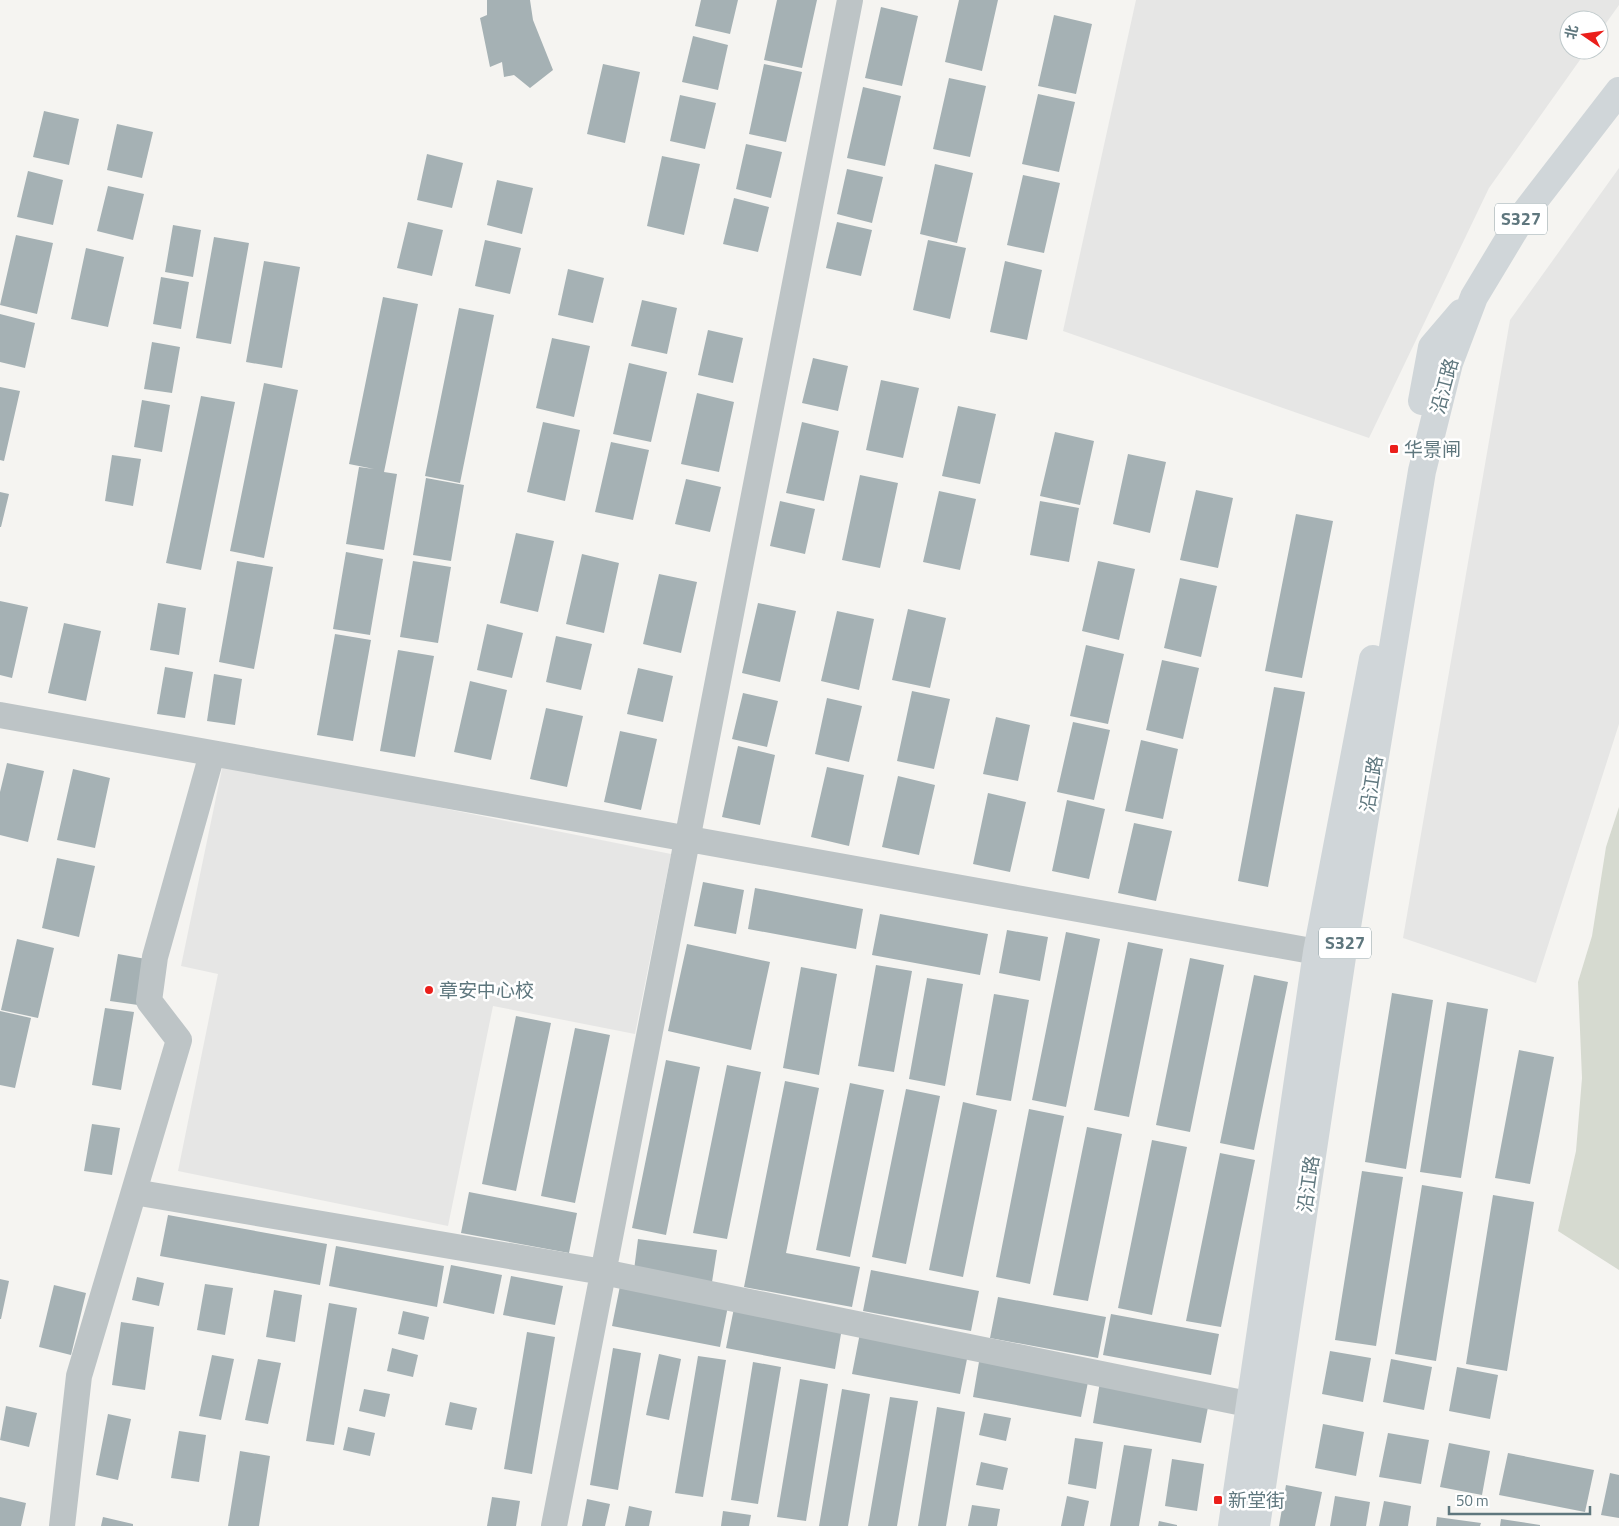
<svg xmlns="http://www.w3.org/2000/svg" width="1619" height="1526" viewBox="0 0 1619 1526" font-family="'Titillium Web','Noto Sans SC',sans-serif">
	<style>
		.built { fill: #e6e6e5 }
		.green { fill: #d6dad0 }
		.building { fill: #a5b1b4 }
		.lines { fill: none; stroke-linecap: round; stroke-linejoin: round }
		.minor { stroke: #bdc4c6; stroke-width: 26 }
		.major { stroke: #d0d6d9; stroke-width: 28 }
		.poi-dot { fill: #eb1f1b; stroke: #fff; stroke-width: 2 }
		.labels { text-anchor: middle; stroke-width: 5; stroke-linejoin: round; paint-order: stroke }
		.shield { fill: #fff; stroke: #8fa0a5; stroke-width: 1 }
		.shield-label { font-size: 18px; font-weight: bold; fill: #5f777e }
		.street-label { font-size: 19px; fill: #5f777e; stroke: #fff }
		.poi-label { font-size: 19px; fill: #5f777e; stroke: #fff; text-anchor: start }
	</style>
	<rect width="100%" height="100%" fill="#f5f4f1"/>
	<path class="built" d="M1136,0h483v5l-20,28v-13h-30v30h18l-98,138 -120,250 -306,-107z
		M1619,168v556l-83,259 -133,-45 107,-618z
		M223,764l448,90 -36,180 -142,-28 -45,220 -270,-55 40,-197 -37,-8z"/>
	<path class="green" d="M1619,807v463l-61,-39 18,-80 6,-73 -4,-96 14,-46 14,-89z"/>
	<path class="building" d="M487,0h43l3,20 20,50 -23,18 -16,-13 -10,2 -2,-15 -12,5 -10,-49 7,-3z
		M701,0h37l-8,34 -35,-8z
		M777,0h40l-15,68 -38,-8z
		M959,0h39l-16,71 -37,-9z
		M881,7l37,9 -16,70 -37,-8z
		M1054,15l38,9 -16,70 -38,-8z
		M693,36l35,9 -10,45 -36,-8z
		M603,64l37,8 -15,71 -38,-9z
		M764,64l38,8 -16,70 -37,-8z
		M949,78l37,8 -16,71 -37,-8z
		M863,87l38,9 -16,70 -38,-8z
		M1038,94l37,8 -16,70 -37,-8z
		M680,95l36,8 -11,46 -35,-8z
		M44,111l35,8 -10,46 -36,-8z
		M117,124l36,8 -11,46 -35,-8z
		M746,144l36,8 -11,46 -35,-9z
		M427,154l36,9 -11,45 -35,-8z
		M662,156l38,8 -16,71 -37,-9z
		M935,164l38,9 -16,70 -37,-9z
		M847,169l36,8 -11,46 -35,-9z
		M28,171l35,9 -10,45 -36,-8z
		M1023,175l37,8 -16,70 -37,-8z
		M497,180l36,8 -11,46 -35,-9z
		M108,186l36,8 -11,46 -36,-9z
		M734,198l35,9 -11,45 -35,-8z
		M408,222l35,8 -11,46 -35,-8z
		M837,222l35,8 -11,46 -35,-8z
		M173,225l28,5 -8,47 -28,-5z
		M16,235l37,8 -16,71 -37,-9z
		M214,237l35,6 -18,101 -35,-6z
		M485,240l36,8 -11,46 -35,-8z
		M928,240l38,8 -16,71 -37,-9z
		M86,248l38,9 -16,70 -37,-8z
		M264,261l36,6 -18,101 -36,-6z
		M1005,261l37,9 -15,70 -37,-8z
		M568,269l36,9 -11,45 -35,-8z
		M161,277l28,5 -8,47 -28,-5z
		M383,297l35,7 -34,168 13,2 -13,76 -38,-6 13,-77 15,2 -25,-5z
		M642,300l35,8 -10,46 -36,-8z
		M459,308l35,7 -34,168 -35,-7z
		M0,314l35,9 -10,45 -25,-6z
		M708,330l35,8 -10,45 -35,-8z
		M552,338l38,8 -16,71 -38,-9z
		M152,342l28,5 -8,46 -28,-4z
		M813,358l35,8 -10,45 -36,-8z
		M629,363l38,9 -16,70 -38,-8z
		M881,380l38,8 -16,70 -37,-8z
		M264,383l34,7 -34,168 -34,-7z
		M0,387l20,4 -16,70 -4,-1z
		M697,393l37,9 -15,70 -38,-8z
		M201,396l34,6 -34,168 -35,-7z
		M142,400l28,5 -8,47 -28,-5z
		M958,406l38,8 -16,70 -38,-8z
		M543,422l37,8 -15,71 -38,-9z
		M802,422l37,9 -15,70 -38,-8z
		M1055,432l39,9 -14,64 -40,-9z
		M611,442l38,8 -16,70 -38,-8z
		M1128,454l38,8 -16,71 -37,-9z
		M112,455l29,4 -8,47 -28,-5z
		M860,475l38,8 -18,85 -38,-8z
		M426,478l38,7 -13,76 -38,-6z
		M686,479l35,8 -11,45 -35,-8z
		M1196,490l37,8 -15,70 -38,-8z
		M939,491l37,8 -16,71 -37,-8z
		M0,492l9,2 -8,33h-1z
		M780,501l35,8 -10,45 -35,-8z
		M1040,501l39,7 -10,54 -39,-7z
		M1296,514l37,7 -31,157 -37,-7z
		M516,533l38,8 -16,71 -38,-9z
		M346,552l37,7 -13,76 -37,-6z
		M582,554l37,9 -15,70 -38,-9z
		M237,561l36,6 -19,102 -35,-7z
		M413,561l38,6 -13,76 -38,-6z
		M1098,561l37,8 -16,71 -37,-9z
		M659,574l38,8 -16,71 -38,-9z
		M1180,578l37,8 -16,71 -37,-9z
		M0,601l28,6 -16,71 -12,-3z
		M158,603l28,5 -7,47 -29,-5z
		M758,603l38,8 -16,71 -38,-9z
		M908,609l38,9 -16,70 -38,-8z
		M837,611l37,8 -15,71 -38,-9z
		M64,623l37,8 -15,70 -38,-8z
		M487,624l36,9 -11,45 -35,-8z
		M335,634l36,6 -18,101 -36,-6z
		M556,636l36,8 -11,46 -35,-8z
		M1086,645l38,9 -16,70 -38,-8z
		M398,650l36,6 -19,101 -35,-6z
		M1162,660l37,8 -16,71 -37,-9z
		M165,667l28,5 -8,46 -28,-4z
		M638,668l35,8 -10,46 -36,-8z
		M214,674l28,5 -7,46 -28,-4z
		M470,681l37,9 -16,70 -37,-8z
		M1274,687l31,5 -37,195 -30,-6z
		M912,691l38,8 -16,70 -37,-8z
		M743,693l35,8 -11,46 -35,-8z
		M827,698l35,8 -13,56 -34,-8z
		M546,708l37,8 -16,71 -37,-8z
		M996,717l34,8 -12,56 -35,-7z
		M1073,722l37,8 -16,70 -37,-8z
		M620,731l37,8 -16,71 -37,-8z
		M1141,740l37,9 -15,70 -38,-8z
		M738,746l37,9 -15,70 -38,-8z
		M7,763l37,8 -16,71 -28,-7v-43z
		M827,767l37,8 -15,71 -38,-9z
		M73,769l37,9 -15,70 -38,-8z
		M898,776l37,9 -16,70 -37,-8z
		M988,793l38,9 -16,70 -37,-8z
		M1067,800l38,9 -16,70 -37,-8z
		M1134,823l38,8 -16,70 -38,-8z
		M57,858l38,8 -16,71 -37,-9z
		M703,882l41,8 -8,44 -42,-8z
		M755,888l108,21 -7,40 -108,-20z
		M880,914l108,20 -8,41 -108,-20z
		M1007,930l41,7 -8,44 -41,-8z
		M1066,932l34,7 -34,168 -34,-7z
		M17,939l37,9 -16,70 -37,-8z
		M1128,942l35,7 -34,168 -35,-7z
		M687,944l83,18 -19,88 -83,-19z
		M118,954l28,5 -8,46 -28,-4z
		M1190,958l34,7 -34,167 -34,-7z
		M876,965l36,6 -18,101 -36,-6z
		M801,967l36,7 -18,101 -36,-7z
		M1254,975l34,7 -34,168 -34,-7z
		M927,978l36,6 -18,102 -36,-7z
		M1392,993l41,7 -27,169 -41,-7z
		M994,994l35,6 -18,101 -35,-6z
		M1447,1002l41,7 -27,169 -41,-6z
		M105,1008l29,4 -13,78 -29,-5z
		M0,1011l31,7 -16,70 -15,-3z
		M516,1016l35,7 -35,168 -34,-7z
		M575,1028l35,7 -35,168 -34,-7z
		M1519,1050l35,7 -24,127 -35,-6z
		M666,1060l34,7 -34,168 -34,-7z
		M727,1065l34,7 -34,167 -34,-6z
		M785,1081l34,7 -33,165 74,14 -8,40 -108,-20z
		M850,1083l34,7 -34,167 -34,-7z
		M906,1089l34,7 -34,168 -34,-7z
		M963,1102l34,8 -34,167 -34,-7z
		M1029,1109l35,7 -34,168 -34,-7z
		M92,1124l28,4 -8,47 -28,-4z
		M1087,1127l35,7 -34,167 -35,-6z
		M1152,1140l35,7 -35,168 -34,-7z
		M1220,1153l35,7 -34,167 -35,-6z
		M1362,1171l41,6 -27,169 -41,-6z
		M1422,1185l41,7 -27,169 -41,-7z
		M469,1192l108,21 -8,40 -108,-20z
		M1493,1195l41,7 -27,169 -41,-7z
		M168,1215l159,29 -7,41 -160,-29z
		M638,1239l79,11 -5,32 -78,-12z
		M336,1246l108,20 -7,41 -108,-21z
		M451,1265l51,10 -8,39 -51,-11z
		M871,1270l108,21 -8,40 -108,-20z
		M511,1276l52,10 -8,39 -52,-10z
		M137,1277l27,6 -5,23 -27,-6z
		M0,1279l9,2 -8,38h-1z
		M205,1284l28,4 -8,47 -28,-5z
		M54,1285l32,8 -15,62 -32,-8z
		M620,1286l108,20 -8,41 -108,-21z
		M274,1290l28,5 -7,47 -29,-5z
		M998,1297l108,20 -8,41 -108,-20z
		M329,1303l28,5 -23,137 -28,-4z
		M734,1308l108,20 -7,41 -109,-21z
		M403,1311l26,6 -5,23 -26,-6z
		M1111,1314l108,20 -8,41 -108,-20z
		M121,1322l33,5 -9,63 -33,-5z
		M527,1332l28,5 -23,137 -28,-5z
		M860,1333l108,21 -8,40 -108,-20z
		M392,1348l26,7 -5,22 -26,-6z
		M613,1348l28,5 -23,137 -28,-5z
		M1330,1351l41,7 -8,44 -41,-8z
		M659,1354l22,5 -12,61 -23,-5z
		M212,1355l22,4 -13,61 -22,-4z
		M698,1356l28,4 -23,137 -28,-4z
		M980,1356l109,21 -8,40 -108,-20z
		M258,1359l23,4 -13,61 -23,-4z
		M1391,1359l41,8 -8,43 -41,-8z
		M753,1362l28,5 -23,137 -27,-4z
		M1457,1367l41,8 -8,44 -41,-8z
		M800,1379l28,5 -22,137 -29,-4z
		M1100,1382l109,20 -8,41 -108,-20z
		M364,1389l26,5 -5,23 -26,-6z
		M842,1389l28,5 -22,132h-29z
		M890,1397l28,4 -21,125h-29z
		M450,1402l27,6 -5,22 -27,-5z
		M6,1406l31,7 -8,34 -29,-7z
		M937,1407l28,5 -19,114h-28z
		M984,1413l27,5 -5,23 -27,-6z
		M108,1414l23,5 -13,61 -22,-5z
		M1323,1424l41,8 -8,44 -41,-8z
		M348,1427l27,6 -5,23 -27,-6z
		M179,1431l27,4 -7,47 -28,-4z
		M1388,1433l41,7 -8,44 -42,-7z
		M1075,1438l28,4 -7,47 -28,-5z
		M1449,1443l41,8 -8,44 -42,-8z
		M1124,1445l28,4 -13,77h-29z
		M240,1451l30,5 -11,70h-31z
		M1508,1453l86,17 -9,42 -86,-17z
		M1172,1459l32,5 -7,47 -32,-5z
		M981,1462l27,6 -5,22 -27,-5z
		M1610,1473l9,2v43l-18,-3z
		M1286,1485l36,7 -7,34h-36z
		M1067,1496l22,5 -5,25h-23z
		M1335,1496l35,6 -4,24h-36z
		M0,1497l26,6 -5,23h-21z
		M492,1497l28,4 -4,25h-29z
		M587,1499l23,5 -5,22h-23z
		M1384,1501l27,5 -3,20h-29z
		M972,1505l28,4 -3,17h-29z
		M629,1506l23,5 -3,15h-24z
		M723,1511l28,4 -2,11h-28z
		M103,1517l30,7v2h-32z
		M1437,1517l44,6 -1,3h-44z
		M1501,1519l39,6v1h-40z
		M1159,1521l18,4v1h-19z"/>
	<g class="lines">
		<path class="minor" d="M0,715l1339,241
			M134,1192l469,80 669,137
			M62,1526l17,-150 100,-336 -30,-39 6,-44 57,-203
			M554,1526l296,-1526"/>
		<path class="major" d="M1422,401l10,-54 29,-34
			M1232,1526l85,-574 56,-293
			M1256,1526l86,-569 80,-486 27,-108 25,-66 50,-83 95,-123"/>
	</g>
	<g class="poi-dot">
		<rect x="1389" y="444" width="10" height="10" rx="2.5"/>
		<circle cx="429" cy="990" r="5"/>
		<rect x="1213" y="1495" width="10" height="10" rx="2.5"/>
	</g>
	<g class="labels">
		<g class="shield">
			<rect x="1495" y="203.5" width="52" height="31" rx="4"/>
			<rect x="1319" y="927.5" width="52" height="31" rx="4"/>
		</g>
		<g class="shield-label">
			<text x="1521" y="225">S327</text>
			<text x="1345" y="949">S327</text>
		</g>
		<g class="street-label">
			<text transform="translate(1444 386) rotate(-75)" y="7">沿江路</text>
			<text transform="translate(1371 784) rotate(-81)" y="7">沿江路</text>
			<text transform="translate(1308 1184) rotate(-82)" y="7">沿江路</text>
		</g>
		<g class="poi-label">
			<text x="1404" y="456">华景闸</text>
			<text x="439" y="997">章安中心校</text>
			<text x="1228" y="1507">新堂街</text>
		</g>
	</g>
	<g transform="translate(1584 35) rotate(283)"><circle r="24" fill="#ffffff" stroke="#bfc9cb"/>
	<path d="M0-4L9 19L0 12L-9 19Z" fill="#eb1f1b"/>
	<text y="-8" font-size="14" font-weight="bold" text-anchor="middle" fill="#5f777e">北</text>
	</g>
	<path d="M1449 1506v8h141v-8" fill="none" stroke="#5f777e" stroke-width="2.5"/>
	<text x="1456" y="1506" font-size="15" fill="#5f777e" stroke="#ffffff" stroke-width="4" paint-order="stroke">50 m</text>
</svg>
